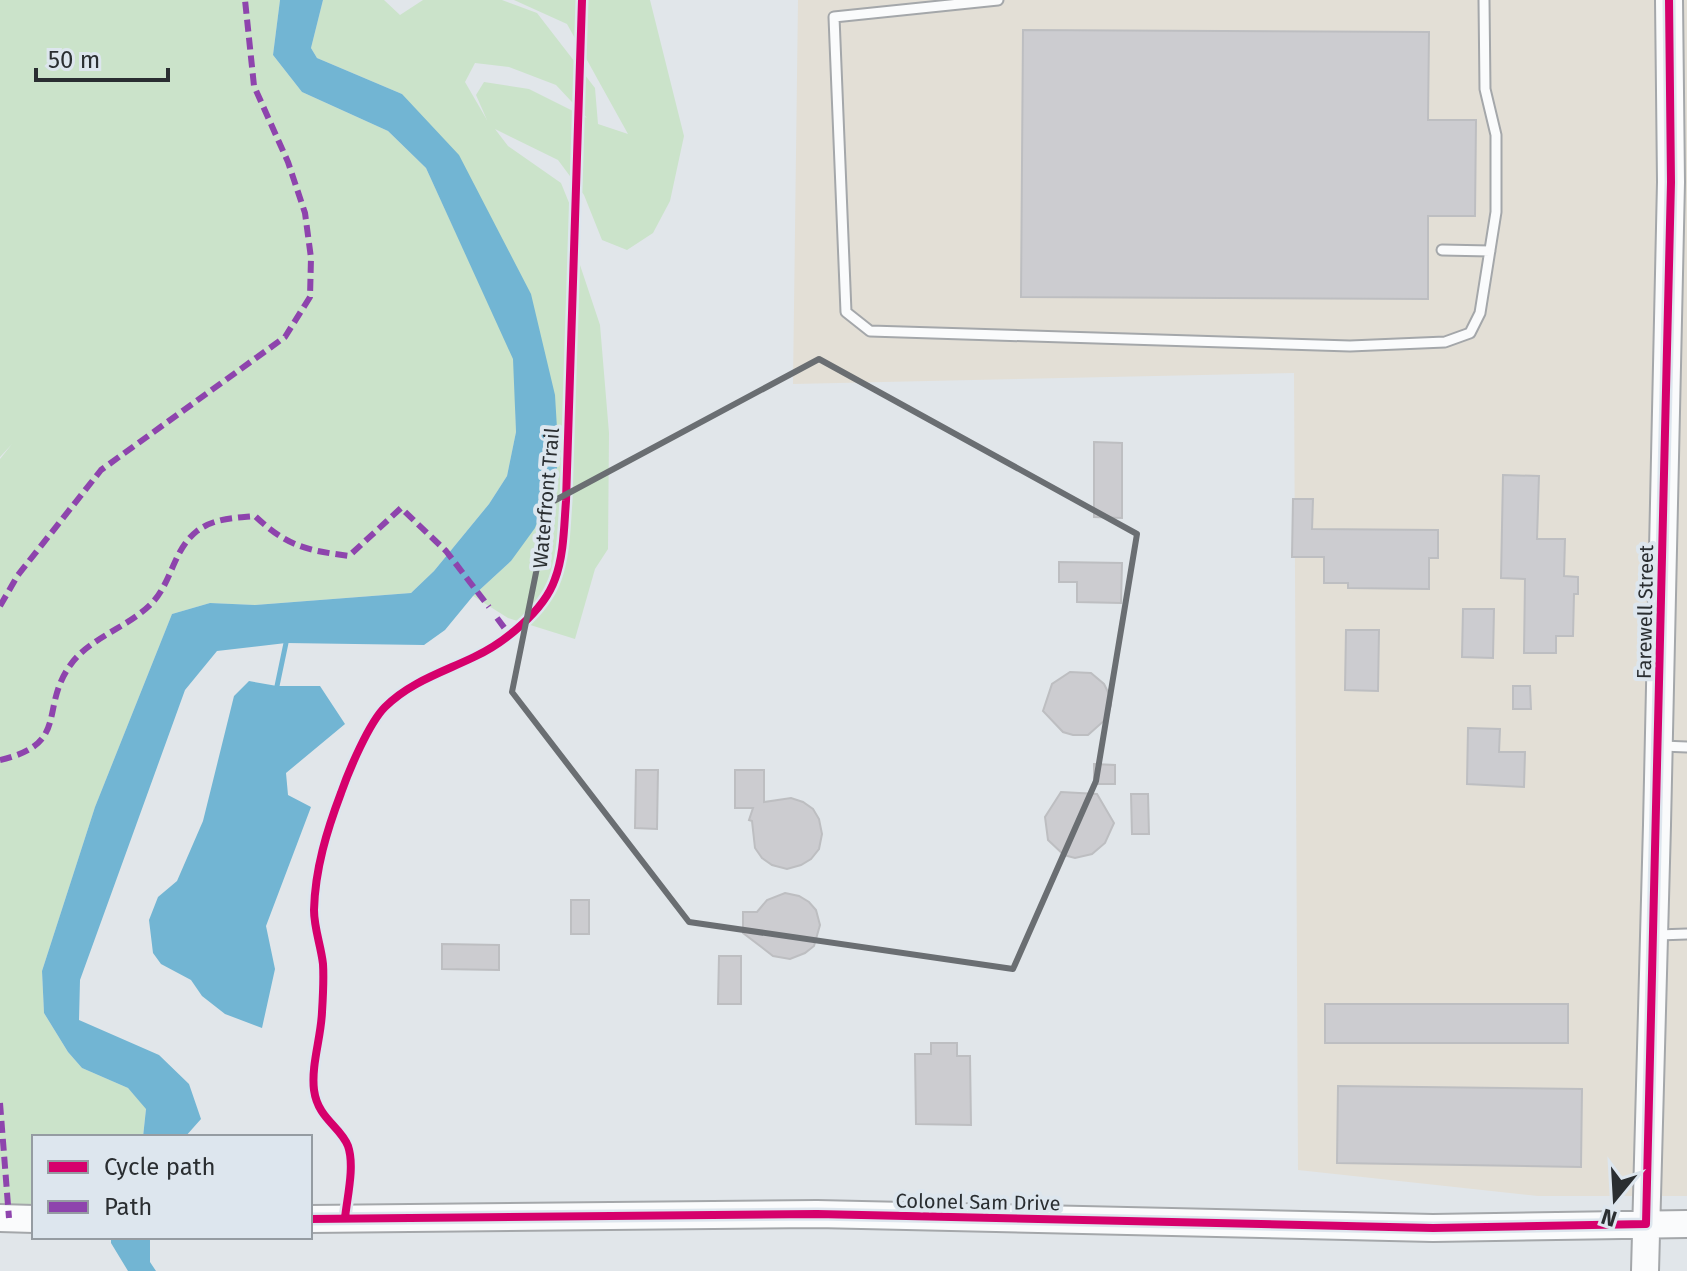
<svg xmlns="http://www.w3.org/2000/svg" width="1687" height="1271" viewBox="0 0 1687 1271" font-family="'Fira Sans',sans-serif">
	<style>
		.industrial { fill: #e3dfd6 }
		.green { fill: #cbe3ca; fill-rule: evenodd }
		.water { fill: #72b5d3 }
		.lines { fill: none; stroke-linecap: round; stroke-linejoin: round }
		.stream { stroke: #72b5d3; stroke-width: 5 }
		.building { fill: #ccccd0; stroke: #bdbec1; stroke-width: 2 }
		.lane-casing { stroke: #a4a7aa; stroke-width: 13 }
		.secondary-casing { stroke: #a4a7aa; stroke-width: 30 }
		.lane { stroke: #fafbfc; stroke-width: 9 }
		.secondary { stroke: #fafbfc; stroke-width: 26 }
		.quiet { stroke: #8e44ad; stroke-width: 6; stroke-dasharray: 12 6; stroke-linecap: butt }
		.cycleway-casing { stroke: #dde6ee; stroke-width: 13 }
		.cycleway { stroke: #d6006c; stroke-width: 8 }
		.marked { fill: none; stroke: #6a6e72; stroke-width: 6; stroke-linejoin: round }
		.labels { text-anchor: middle; stroke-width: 8; stroke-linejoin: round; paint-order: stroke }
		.street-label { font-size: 20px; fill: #2a2e31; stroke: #dde6ee }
	</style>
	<rect width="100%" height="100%" fill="#e1e6ea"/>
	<path class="industrial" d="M798,0h889v1196h-149l-240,-26 -4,-797 -501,11z"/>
	<path class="green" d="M0,0h280l-7,55 29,37 86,39 38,37 88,191 2,73 -9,44 -18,28 -55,67 -23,22 -156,12 -45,-2 -38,11 -77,193 -53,164 2,42 24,39 14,16 46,20 18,20 -3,29h-109v77h-34v-755l12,-15 -12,13z
		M323,0h61l16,15 23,-15h79l35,13 58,75 3,36 30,10 -61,-110 -53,-24h136l34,136 -14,65 -17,32 -26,17 -25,-10 -18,-45 -26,-35 -63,-31 13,17 53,37 17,42v34l22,66 9,108 -1,116 -13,20 -20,70 -67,-21 -35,-22 38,-35 48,-99 -157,-368 -85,-36 -6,-10zM475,63l34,4 47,18 31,33 -58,-29 -45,-7 -8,13 11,25 -22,-38z"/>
	<path class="water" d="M280,0h43l-12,48 6,10 85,36 57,61 72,139 24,101 4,67 -24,66 -24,33 -38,35 -28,34 -21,15 -138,-2 -69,8 -32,39 -105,290 -1,40 80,35 30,29 12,35 -16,18h-42l3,-28 -18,-21 -46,-20 -14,-16 -24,-39 -2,-42 53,-164 77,-193 38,-11 45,2 156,-12 23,-22 55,-67 18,-28 9,-44 -3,-73 -87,-191 -38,-37 -86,-39 -29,-37z
		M249,681l28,5h43l25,38 -59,49 2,22 23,12 -45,119 9,43 -13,59 -37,-14 -23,-18 -11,-16 -30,-16 -8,-11 -4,-33 9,-23 19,-16 26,-60 31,-125z
		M111,1237h39v25l6,9h-28l-17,-28z"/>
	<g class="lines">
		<path class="stream" d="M277,686l9,-43"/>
	</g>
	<path class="building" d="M1023,30l406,2 -1,88h48l-1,96h-47v83l-407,-2z
		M1094,442l28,1v75l-28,-1z
		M1503,475l36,1 -2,63h28l-1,37 14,1v17h-4l-1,42h-17v17h-32l1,-74 -24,-1z
		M1293,499h20l-1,30 126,1v28h-9v31l-81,-1v-5h-24v-26h-32z
		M1059,562l63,1 -1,40 -44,-1v-20h-18z
		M1463,609h31l-1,49 -31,-1z
		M1346,630h33l-1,61 -33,-1z
		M1070,672l21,1 13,11 5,10 2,11 -5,14 -18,16h-15l-10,-3 -20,-21 9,-27z
		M1513,686h17l1,23h-18z
		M1468,728l32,1 -1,23h26l-1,35 -57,-3z
		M1094,764l21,1v19h-21z
		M636,770h22l-1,59 -22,-1z
		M735,770h29v32l27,-4 12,4 10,7 6,10 3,15 -3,15 -8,10 -10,6 -14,4 -15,-4 -10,-7 -7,-10 -3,-27 -3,-1 4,-12h-18z
		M1061,792l36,2 17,29 -9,20 -13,11 -17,4 -11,-3 -16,-15 -3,-23z
		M1131,794h17l1,40h-17z
		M785,893l14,3 10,6 7,8 4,15 -6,21 -9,7 -15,6 -17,-3 -30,-23v-21h14l10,-12z
		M571,900h18v34h-18z
		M442,944l57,1v25l-57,-1z
		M719,956h22v48h-23z
		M1325,1004h243v39h-243z
		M931,1043h26v13h13l1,69 -55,-1 -1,-70h16z
		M1338,1086l244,3 -1,78 -244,-4z"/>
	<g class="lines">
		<g class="lane-casing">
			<path id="lane" d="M998,0l-164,17 12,295 24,19 480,15 95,-4 25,-9 10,-20 16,-101v-77l-11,-46 -1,-89
				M1442,250l48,1
				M1662,746l25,1
				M1658,935l29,-1"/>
		</g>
		<g class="secondary-casing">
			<path id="secondary" d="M0,1218l34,1
				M310,1219l507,-5 616,14 254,-4
				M1645,1271l12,-446 14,-643 -2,-182"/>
		</g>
		<use href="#lane" class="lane"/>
		<use href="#secondary" class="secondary"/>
		<path class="quiet" d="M0,606l18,-31 83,-105 184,-133 25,-40 1,-39 -6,-45 -17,-51 -34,-76 -9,-86
			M497,618l12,16
			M0,760c68,-16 41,-48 67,-90 19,-32 60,-41 85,-67 20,-21 21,-53 45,-72 17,-13 38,-13 58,-15 33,31 51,34 94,40l52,-48 45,43 43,56
			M0,1103l9,115"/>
		<g class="cycleway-casing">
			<path id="cycleway" d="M345,1218c2,-20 10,-52 3,-72 -8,-20 -30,-27 -34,-56 -3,-25 7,-52 8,-78 1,-16 2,-32 1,-48 -2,-18 -9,-36 -9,-54 1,-41 13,-80 27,-117 8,-23 28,-70 44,-86 25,-25 58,-35 89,-50 30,-14 70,-46 81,-78 9,-24 9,-53 11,-78l16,-501
				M310,1219l507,-5 616,14 213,-4 25,-1042 -2,-182"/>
		</g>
		<use href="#cycleway" class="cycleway"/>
	</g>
	<path class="marked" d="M819,359l318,175 -41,247 -83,188 -324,-47 -177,-230 38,-189z"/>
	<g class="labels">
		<g class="street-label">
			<text transform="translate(546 498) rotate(-85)" y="7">Waterfront Trail</text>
			<text transform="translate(1645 612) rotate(-89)" y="7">Farewell Street</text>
			<text transform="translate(978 1202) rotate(1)" y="7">Colonel Sam Drive</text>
		</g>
	</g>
	<rect x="32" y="1135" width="280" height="104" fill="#dde6ee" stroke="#959ca2" stroke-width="2"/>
	<rect x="48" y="1161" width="40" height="12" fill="#d6006c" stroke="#959ca2" stroke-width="2"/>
	<text x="104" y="1175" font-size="24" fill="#2a2e31">Cycle path</text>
	<rect x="48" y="1201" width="40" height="12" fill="#8e44ad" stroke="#959ca2" stroke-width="2"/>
	<text x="104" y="1215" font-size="24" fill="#2a2e31">Path</text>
	<g transform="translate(1615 1199) rotate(198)" stroke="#dde6ee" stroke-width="6" paint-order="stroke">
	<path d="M0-6L14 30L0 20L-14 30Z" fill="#2a2e31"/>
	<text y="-12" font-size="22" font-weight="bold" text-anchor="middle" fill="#2a2e31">N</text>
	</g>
	<path d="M36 68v12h132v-12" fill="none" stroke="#2a2e31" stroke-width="4"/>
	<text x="48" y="68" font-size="24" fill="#2a2e31" stroke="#dde6ee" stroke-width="6" paint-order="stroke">50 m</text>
</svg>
